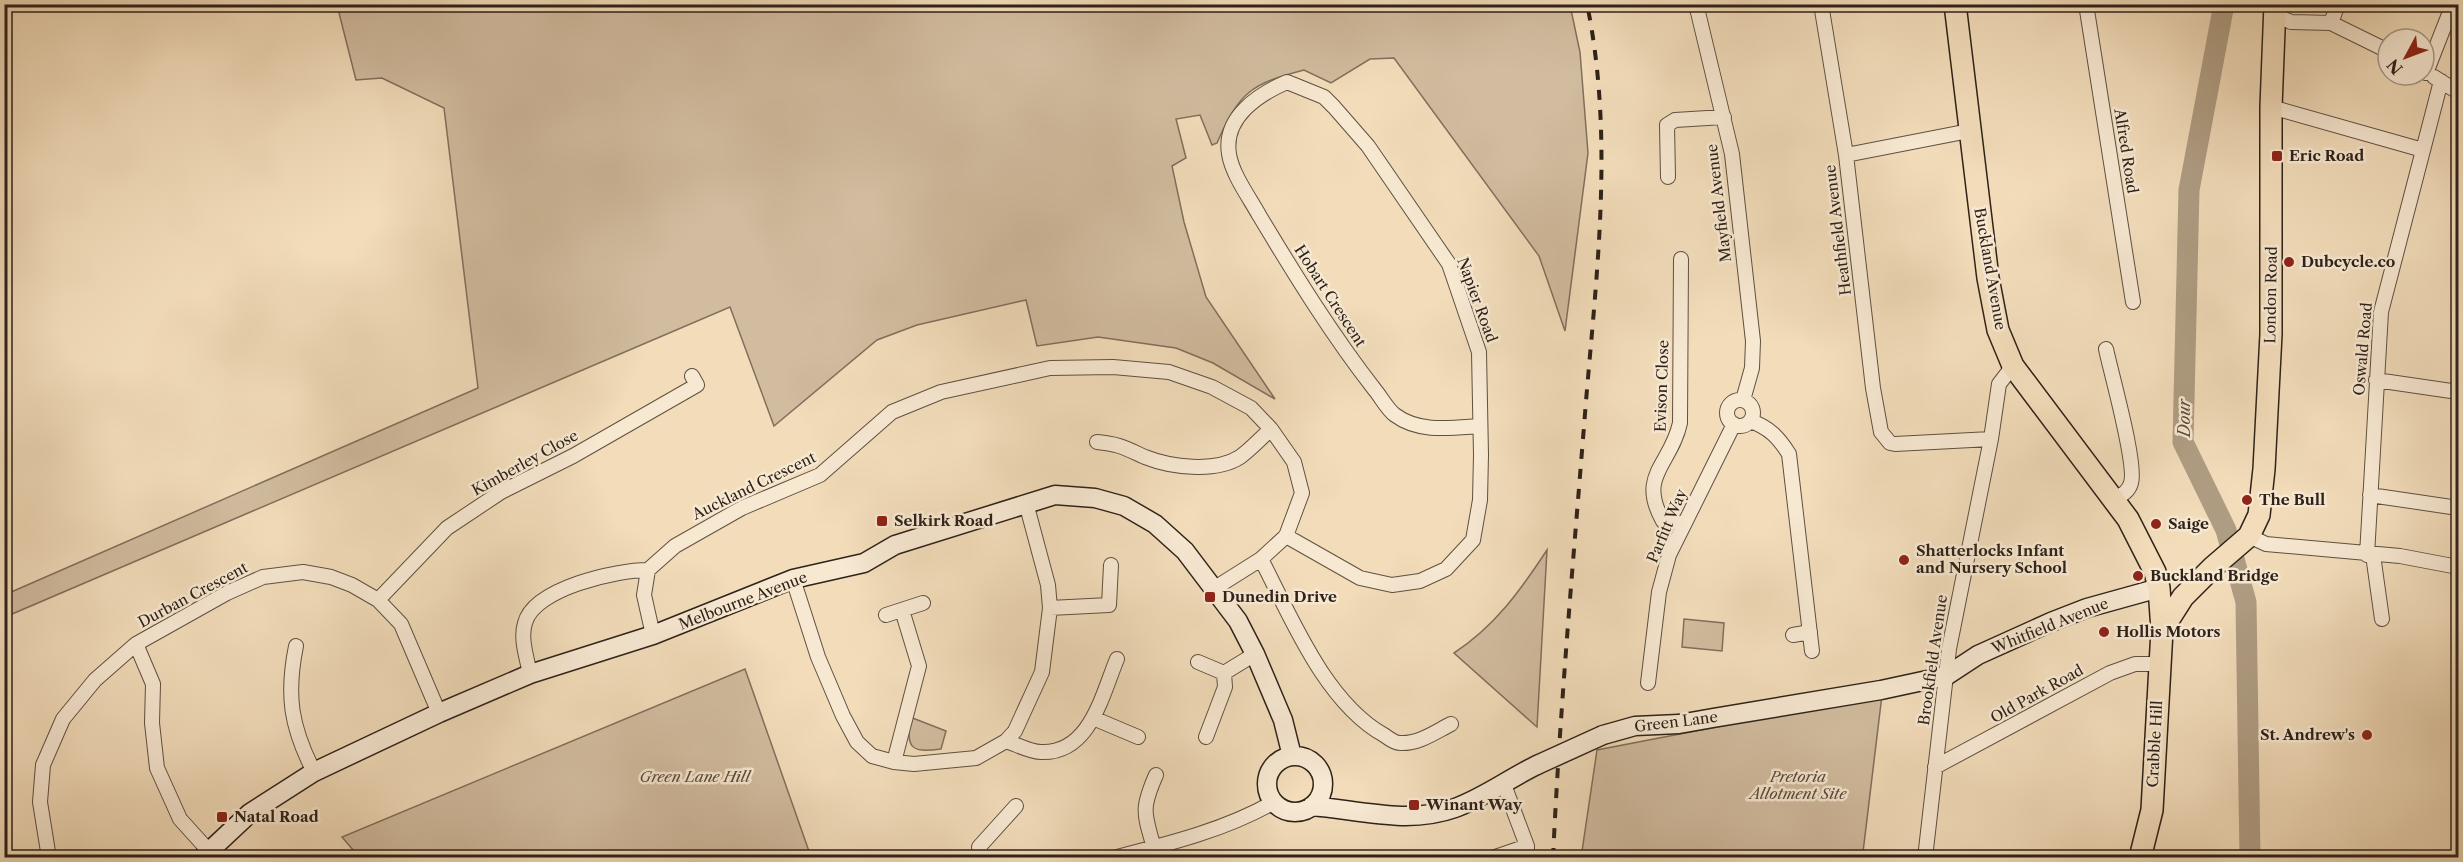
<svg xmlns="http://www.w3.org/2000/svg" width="2463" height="862" viewBox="0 0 2463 862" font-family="'Libre Caslon Text',serif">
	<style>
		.green { fill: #d1bc9f; stroke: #806f5c; stroke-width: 1.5 }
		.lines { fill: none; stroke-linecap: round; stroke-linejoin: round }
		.river { stroke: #af9d83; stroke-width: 21 }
		.street-casing { stroke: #5f5041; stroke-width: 16 }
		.secondary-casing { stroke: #2e2219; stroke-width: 21 }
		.primary-casing { stroke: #2e2219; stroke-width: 24 }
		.street { stroke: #f7e8d2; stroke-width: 14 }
		.secondary { stroke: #f7e8d2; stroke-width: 18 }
		.primary { stroke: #f2dcba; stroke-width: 21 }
		.rail { stroke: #2e2219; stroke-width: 4; stroke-dasharray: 10 10; stroke-linecap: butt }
		.secondary-bridge-casing { stroke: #2e2219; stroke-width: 21; stroke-linecap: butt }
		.secondary-bridge { stroke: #f7e8d2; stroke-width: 18 }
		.poi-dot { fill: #8f2418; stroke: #f7e8d2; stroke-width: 2 }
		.labels { text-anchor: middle; stroke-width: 5; stroke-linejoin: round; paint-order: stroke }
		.street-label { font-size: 15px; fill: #2e2219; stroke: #f7e8d2 }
		.poi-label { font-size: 15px; font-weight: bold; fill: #2e2219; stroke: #f7e8d2; text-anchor: start }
		.park-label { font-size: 15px; font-style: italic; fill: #57483a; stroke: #f7e8d2 }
		.water-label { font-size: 16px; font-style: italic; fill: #5b4d3e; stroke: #f7e8d2 }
	</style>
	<rect width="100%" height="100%" fill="#f2dcba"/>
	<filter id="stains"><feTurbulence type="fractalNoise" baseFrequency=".00333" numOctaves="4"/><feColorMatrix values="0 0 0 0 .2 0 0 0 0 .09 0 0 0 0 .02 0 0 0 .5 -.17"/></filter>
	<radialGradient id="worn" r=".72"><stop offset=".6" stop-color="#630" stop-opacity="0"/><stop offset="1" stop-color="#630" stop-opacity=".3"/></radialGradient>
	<path class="green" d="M337,5h1233l10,47 8,101 -23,178 -26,-75 -145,-198 -24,1 -39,24 -27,-13c-53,14 -64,21 -87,73l-5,2 -12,-30 -24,4 10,39 -14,8 12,56 22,75 69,102 -62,-36 -37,-15 -78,-11 -61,9 -11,-46 -109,25 -40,15 -103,86 -44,-119 -725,310v-22l4,-2 469,-205 -34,-280 -62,-30 -26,2z
		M1547,550l-10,177 -83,-74c41,-27 66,-62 93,-103z
		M1684,619l40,4 -2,28 -40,-4z
		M745,669l66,188 -451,1 -18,-21z
		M1882,695l-19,157 -8,5 -274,1 16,-108z
		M910,717l36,14 -5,18c-32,4 -34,-1 -31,-32z"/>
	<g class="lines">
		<path class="river" d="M2224,4l-35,186 -6,252 43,88 20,72 4,256"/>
		<g class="street-casing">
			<path id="street" d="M1696,4l36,150 21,187 -1,27 -9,32
				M1821,4l25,151 27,233 8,44 9,11 5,1 96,-5
				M2086,4l47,298
				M2275,15l16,7 40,1 57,28
				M2331,23l7,-19
				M2426,73l27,-69
				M2434,77l24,15
				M2271,107l152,43
				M1846,155l123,-24
				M1668,177l-1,-52 8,-5 49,-3
				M1681,259l-1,164c-9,42 -43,52 -17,98l20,3
				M2106,349c5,24 31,115 25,134 -2,8 -9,12 -16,16
				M2376,380l82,12
				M1727 413a13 13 0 1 1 26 0a13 13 0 1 1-26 0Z
				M1750,421c19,6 29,17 39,33l23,197
				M1097,442c22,2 28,6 48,15 25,10 70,16 95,0 11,-8 21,-19 31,-28
				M2370,495l88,13
				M1286,536l74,42 32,7 28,-4 26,-12 27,-29 7,-40 1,-45 -2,-103 -30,-88 -81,-118 -34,-39 -10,-10 -37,-15c-28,12 -64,35 -58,72 3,20 20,43 30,61 36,60 73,120 116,175 6,7 12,19 20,25 24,18 56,13 84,11
				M2249,536l17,8 134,12 58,11
				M2367,555l14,-243 60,-231
				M2373,555l9,64
				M1261,559c30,58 64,143 123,176 4,3 11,8 16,8 19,1 35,-11 51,-19
				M793,579l25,78 25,59 14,26 15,14 22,6 20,2 62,-6 30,-17 9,-10 27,-59 8,-64 -2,-23 -22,-82
				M378,600l69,-72 54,-36 72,-36 124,-71 -5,-9
				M1050,608l59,-3 2,-40
				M886,615l37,-12
				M653,635l-9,-40 4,-25 27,-24 67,-38 78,-33 72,-63 49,-20 109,-24 63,-1 56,5 43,15 39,21 20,21 23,33 8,31 -16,43 -25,23 -46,29
				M1793,635l17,-3
				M136,644l17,40 -1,39 5,45 23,51 28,31
				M296,646c-10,50 -5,81 18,126
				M1198,662l26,11
				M530,674c-3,-16 -10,-35 -5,-51 9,-35 92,-53 123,-53
				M1648,683l11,-91 10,-37 65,-131
				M1093,718l45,19
				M1206,737l19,-50 -1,-14 31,-19
				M1006,741c10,3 24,11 35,11 49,2 61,-57 76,-93
				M894,762l25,-96 -17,-56
				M1935,767l175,-94 25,-9h23
				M1503,782l24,64v12
				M1154,848c-10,-35 -13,-39 2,-73
				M49,858l-9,-56 3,-37 20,-46 32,-39 41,-36 91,-51 36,-16 40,-5 28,5 21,8 26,15 23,24 38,89
				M982,858l-3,-11 37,-41
				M1113,858c55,-14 112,-28 161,-56
				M1492,858l35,-12
				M1925,858l24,-209 42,-210 8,-55 14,-18"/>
		</g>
		<g class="secondary-casing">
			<path id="secondary" d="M1603,735l32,-9 44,-2 34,-6 168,-28 65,-14 32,-21 73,-33 36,-14 72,-20
				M1267 784a28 28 0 1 1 56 0a28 28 0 1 1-56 0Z
				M1312,806c47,4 96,19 143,2 28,-10 55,-30 82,-43
				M202,858l48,-45 64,-41 125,-59 91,-39 123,-39 140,-56 71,-16 31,-18 160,-50 40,3 29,8 31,18 30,27 53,70 17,33 28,66 9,36"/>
		</g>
		<g class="primary-casing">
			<path id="primary" d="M1955,4l33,274 10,52 15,36 115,153 27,53 4,16 3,42 -10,180 -12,48
				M2162,630l21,-33 30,-30 36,-31 10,-21 5,-46 7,-135v-227l4,-103"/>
		</g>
		<use href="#street" class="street"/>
		<use href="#secondary" class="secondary"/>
		<use href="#primary" class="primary"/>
		<path class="rail" d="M1553,858c7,-152 21,-305 33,-457 11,-131 28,-266 1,-397"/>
		<g class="secondary-bridge-casing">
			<path id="secondary-bridge" d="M1537,765l66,-30"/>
		</g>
		<use href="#secondary-bridge" class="secondary-bridge"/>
	</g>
	<g class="poi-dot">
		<rect x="2271" y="150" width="12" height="12" rx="3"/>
		<circle cx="2289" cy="262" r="6"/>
		<circle cx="2247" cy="500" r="6"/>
		<rect x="876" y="515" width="12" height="12" rx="3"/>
		<circle cx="2156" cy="524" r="6"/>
		<circle cx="1904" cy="560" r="6"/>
		<circle cx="2138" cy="576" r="6"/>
		<rect x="1204" y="591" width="12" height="12" rx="3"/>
		<circle cx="2104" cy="632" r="6"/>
		<circle cx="2367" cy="735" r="6"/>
		<rect x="1408" y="799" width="12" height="12" rx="3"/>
		<rect x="216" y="811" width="12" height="12" rx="3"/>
	</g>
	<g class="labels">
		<g class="street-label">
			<text transform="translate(2126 151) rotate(81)" y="5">Alfred Road</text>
			<text transform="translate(1719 203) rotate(-97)" y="5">Mayfield Avenue</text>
			<text transform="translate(1838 230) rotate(-97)" y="5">Heathfield Avenue</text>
			<text transform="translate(1990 269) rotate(80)" y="5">Buckland Avenue</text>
			<text transform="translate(2271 295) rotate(-89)" y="5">London Road</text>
			<text transform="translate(1330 296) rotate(57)" y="5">Hobart Crescent</text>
			<text transform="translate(1477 300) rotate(70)" y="5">Napier Road</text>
			<text transform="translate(2363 349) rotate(-85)" y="5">Oswald Road</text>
			<text transform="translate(1662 386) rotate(-88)" y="5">Evison Close</text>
			<text transform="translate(525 463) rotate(-29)" y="5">Kimberley Close</text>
			<text transform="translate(754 486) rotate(-26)" y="5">Auckland Crescent</text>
			<text transform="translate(1667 526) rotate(-67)" y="5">Parfitt Way</text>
			<text transform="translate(193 595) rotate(-28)" y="5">Durban Crescent</text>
			<text transform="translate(743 601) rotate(-21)" y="5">Melbourne Avenue</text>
			<text transform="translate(2050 626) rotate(-22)" y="5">Whitfield Avenue</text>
			<text transform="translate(1933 660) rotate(-82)" y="5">Brookfield Avenue</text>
			<text transform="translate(2037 694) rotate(-29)" y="5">Old Park Road</text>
			<text transform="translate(1676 722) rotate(-7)" y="5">Green Lane</text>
			<text transform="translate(2155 744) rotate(-87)" y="5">Crabble Hill</text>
		</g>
		<g class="poi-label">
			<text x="2289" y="161">Eric Road</text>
			<text x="2301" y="267">Dubcycle.co</text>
			<text x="2259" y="505">The Bull</text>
			<text x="894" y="526">Selkirk Road</text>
			<text x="2168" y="529">Saige</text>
			<text x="1916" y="556">Shatterlocks Infant<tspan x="1916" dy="17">and Nursery School</tspan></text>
			<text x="2150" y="581">Buckland Bridge</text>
			<text x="1222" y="602">Dunedin Drive</text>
			<text x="2116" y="637">Hollis Motors</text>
			<text x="2355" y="740" text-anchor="end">St. Andrew's</text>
			<text x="1426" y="810">Winant Way</text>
			<text x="234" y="822">Natal Road</text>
		</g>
		<g class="park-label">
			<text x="695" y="782">Green Lane Hill</text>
			<text x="1798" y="782">Pretoria<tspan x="1798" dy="17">Allotment Site</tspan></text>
		</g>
		<g class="water-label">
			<text transform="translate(2184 418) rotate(-90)" y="6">Dour</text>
		</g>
	</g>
	<rect width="2463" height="862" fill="none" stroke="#f2dcba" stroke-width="24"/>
	<rect x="6" y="6" width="2451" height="850" fill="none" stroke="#2e2219" stroke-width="3"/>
	<rect x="12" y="12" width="2439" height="838" fill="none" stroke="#2e2219" stroke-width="1.5"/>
	<g transform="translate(2406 57) rotate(229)"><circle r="28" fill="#f7e8d2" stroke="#a79988" stroke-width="1.5"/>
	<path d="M0-4.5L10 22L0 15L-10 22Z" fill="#8f2418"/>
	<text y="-9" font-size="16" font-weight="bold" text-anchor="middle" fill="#2e2219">N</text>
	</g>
	<rect width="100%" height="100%" filter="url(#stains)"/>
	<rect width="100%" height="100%" fill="url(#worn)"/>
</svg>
